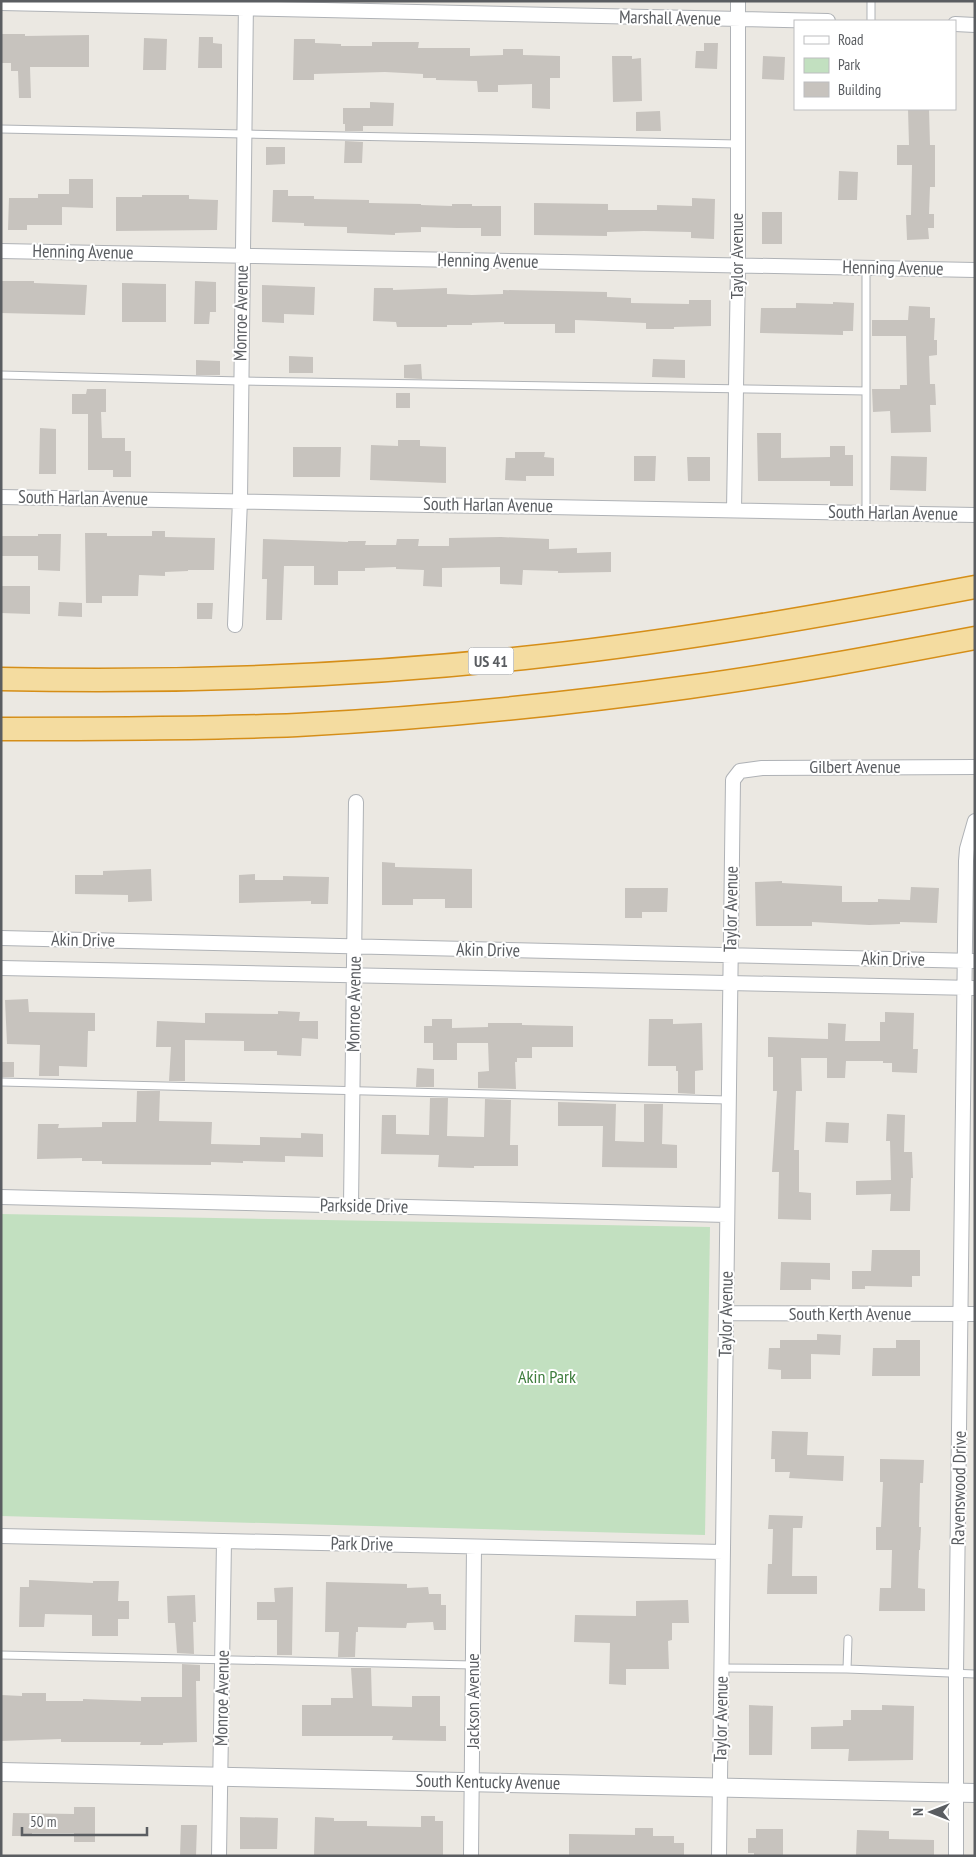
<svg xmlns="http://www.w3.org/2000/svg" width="976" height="1857" viewBox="0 0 976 1857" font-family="'PT Sans Narrow',sans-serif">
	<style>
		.green { fill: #c2e0c0 }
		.building { fill: #c7c3be }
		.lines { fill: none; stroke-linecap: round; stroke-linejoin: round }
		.service-casing { stroke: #afb2b6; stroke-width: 9 }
		.minor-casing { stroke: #afb2b6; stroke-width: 16 }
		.tertiary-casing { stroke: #afb2b6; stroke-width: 20 }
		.trunk-casing { stroke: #d58e18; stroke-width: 25 }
		.service { stroke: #fff; stroke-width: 7 }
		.minor { stroke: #fff; stroke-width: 14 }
		.tertiary { stroke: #fff; stroke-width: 18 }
		.trunk { stroke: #f4dca0; stroke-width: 22 }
		.labels { text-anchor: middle; stroke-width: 4; stroke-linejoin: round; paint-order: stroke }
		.shield { fill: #fff; stroke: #8c8e90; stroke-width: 1 }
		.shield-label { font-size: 16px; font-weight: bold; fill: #5a5d61 }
		.street-label { font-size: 18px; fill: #5a5d61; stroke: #fff }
		.park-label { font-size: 18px; fill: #3e7d3d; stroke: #fff }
	</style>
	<rect width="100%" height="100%" fill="#ebe8e2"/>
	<path class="green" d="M1,1214l709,13 -5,308 -704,-19z"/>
	<path class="building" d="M1,34h24v2l64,-1v32h-59l1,31h-12l-1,-27h-7v-8h-10z
		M199,37h14v6l9,1v24h-24z
		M144,38l23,1 -1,31h-23z
		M294,39h21v4l26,1v2h31v-4h47l-1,6h52v8l33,-1v-6h20v6l37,1v22h-10v31l-18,-1v-24l-34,1v7h-20l-1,-11 -41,-1v-2h-13v-4l-38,-2 -71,2v6h-21z
		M704,43h14l-1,26 -22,-1 1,-17h8z
		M612,56h20v3l9,-1 1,43 -29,1z
		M763,56l22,1 -1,23 -22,-1z
		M370,102l24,1 -1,23h-30v5h-18v-7h-2v-16h27z
		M908,109h21l1,36h5v42h-5l-1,27h5v14h-6l1,11 -22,1 -1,-25h5l1,-50h-15v-20h12z
		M660,111l1,20h-25v-19z
		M345,141l18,1 -1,21h-18z
		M266,147h19v17l-19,1z
		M839,171l19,1 -1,28h-19z
		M69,179h24v29l-31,-1v18h-35v5h-19l1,-32h29v-4h31z
		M273,190h15v6h26v3l55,1v3l52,1v1l31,1v-2h20v2h29v30h-20v-8h-24l-36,-1v5l-26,1v2l-48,-2v-6l-43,-1v-3l-32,-1z
		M142,195h47v4l29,1 -1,30 -101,1v-34h26z
		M692,198l23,1 -1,40 -23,-1v-6l-47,-1 -37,1v4l-73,-1v-32l74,1v6h49v-5l35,1z
		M762,212h20v32h-20z
		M1,281h33v2l53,2 -2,30 -84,-2z
		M195,281l21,1v30h-6l-1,12h-15z
		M122,283l44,1v38h-44z
		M262,285l53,2 -1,28 -30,-1v9l-22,-1z
		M374,288h19v2l54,-2v6l25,1 31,-1v-4l104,2v5l24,1v5l58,1v-4h22v26l-37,1v2h-28v-6l-71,-3v13h-20v-9h-51v-2l-32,1v2h-25v2h-50l-1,-5 -23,-1z
		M833,302l21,1 -1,28h-10v4l-83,-2 1,-25h35v-5l37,1z
		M909,306l21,1v11h5l-1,22h3v15l-8,1 1,28h5l1,21h-6l1,27 -40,1 -1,-22 -17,1 -1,-23h28v-4h7l-1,-49h-34v-16h36z
		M289,356l24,1v16h-24z
		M653,359l32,1v18l-33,-1z
		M196,360l24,1v14h-24z
		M421,364l1,15 -18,-1v-13z
		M87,389h19v23h-5l1,26h23v13h6v26h-18v-7h-25v-56h-16v-20h14z
		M396,393h14v15h-14z
		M40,428l16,1v45h-17z
		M757,433h24v25l49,-1v-11h15v9h8v31h-23v-5h-72z
		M398,440h22v6l26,1v36l-76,-3 1,-35 27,1z
		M293,447h48l-1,30h-47z
		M515,452h30l-1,5 10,1v18h-28v5l-21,-1 1,-22h9z
		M634,456h22l-1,25h-21z
		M891,456l36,1 -1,34 -36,-1z
		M687,457h23v24h-22z
		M152,531h13v6l50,1 -1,32h-26v1l-23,1v4l-26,-1 -1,21h-36v7h-16l-1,-70h22v3h45z
		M38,534h23l-1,37 -22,-1v-14h-37v-20h37z
		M501,537l48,2v10l28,-1v5l34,-1v20l-53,1v-2l-35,-1 -1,15 -22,-1v-17l-58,1v19l-19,-1 1,-16 -28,-1v-2l-31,1v3h-27v14h-24v-19h-30l-2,54h-16l1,-41h-5l1,-40 85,3v-1h18l-1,4h31l1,-6h22l-1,7h31v-8z
		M1,586h29v28l-29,-1z
		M59,602l23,1v14l-24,-1z
		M197,603h16l-1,16h-15z
		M382,862l13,1v4l77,2v39h-27v-9h-32v6h-31z
		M151,869l1,32 -24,1v-7l-53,-1v-19h28v-4z
		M255,874v6h28v-4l46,1 -1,27h-17v-3l-72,2v-28z
		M782,881v2l60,3v16h36v-3l32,1 1,-13 28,1 -2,35 -37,-1v2l-31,1 -57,-3v4h-56l-1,-44z
		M625,888h43l-1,24h-25v6h-17z
		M28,999l1,13 66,1v18h-7l-1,36 -28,-1v10h-20l1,-31 -33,-1 -2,-44z
		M278,1011l22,1 -1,9h19v18l-16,-1 -1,18 -24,-1v-4h-33v-10l-59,-1v41h-16l2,-34h-15l1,-26 48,2v-10l73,1z
		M885,1012l29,1 -1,36h5l-1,24 -25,-1v-9h-9v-2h-37l-1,17h-18v-20h-26l1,33h-6l-2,59h5v42l12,1v27l-33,-1 1,-47h-7l5,-81h-4v-34h-5v-20l60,2v-16l18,1 -1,17h35v-19h5z
		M432,1019h20v9l36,-1v-4h34v2l51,1v21h-41v11h-15v4h-2l1,27 -38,-1v-16l11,-1 -1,-28h-31v17h-24v-17h-9v-17h8z
		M649,1019h24v5l29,-1 1,47 -8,1v23l-17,-1v-22h-2v-5h-28z
		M1,1062h13v15h-13z
		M417,1068l17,1v18h-18z
		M137,1091h23l-1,30 53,1 -1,22 49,1v-8l41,1v-5l22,1v23l-38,-1v6l-42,-1v2l-32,-1v3l-109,-1v-3h-20v-3l-45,1 1,-35h21l-1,4 44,-1v-5h34z
		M430,1098h18l-1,38 37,1 1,-38 26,1 -1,45h8v21h-44v2l-36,-1 1,-12 -58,-1 1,-39h14v19l33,1z
		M558,1102l58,2 -1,37 29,1v-38h19l-1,40 15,1v23l-75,-1 1,-41h-45z
		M887,1114l18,1 -1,37h8l1,26h-2l-1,33h-20l1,-17 -35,1v-14l35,-1 -1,-39h-4z
		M826,1122l23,1 -1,20 -23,-1z
		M872,1250h48v26h-8v11l-47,-1v3h-13v-18h19z
		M781,1262l49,1v17l-19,-1v11h-31z
		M817,1334l24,1 -1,20 -29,-1v25h-30v-9l-13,-1 1,-21h11v-8h37z
		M896,1340h24v36h-48l1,-28h23z
		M772,1431l36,1 -1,23 37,1 -1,25 -54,-3 1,-6h-15v-13h-4z
		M880,1459l44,1 -1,23h-3l-1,44h2l-1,23h-1l-1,38 7,1v22h-46l1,-23h11l1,-38h-16v-23h5l2,-45h-3z
		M769,1515l34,1 -1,12h-9l-1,48h25v18h-50l1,-30h4l1,-35h-5z
		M29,1580l64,3v-2h26l-1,20h11v18h-11v17h-26v-21l-47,-1 -1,13h-25l1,-40h9z
		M326,1582l81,2v4l21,-1 1,7h12v11h5v25h-12l-1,-8 -26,1 -1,5 -48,-1v5h-2l-1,25h-17l1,-25h-14z
		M293,1587l-1,68h-15v-35h-20v-18h18l-1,-14z
		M195,1595l1,27h-3l1,32 -17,-1 -2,-30h-7l-1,-27z
		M688,1600l1,23h-17v17l-4,1 1,28h-43v16l-17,-1 1,-41 -36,-1 1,-27 61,1v-15z
		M182,1664l18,1v16h-4l1,61 -34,1v2h-23l1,-3h-80v-3l-60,2v-46l21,1v-3h24v8h37v-2l58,2v-4h41z
		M351,1668h20l1,38 40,1v-11h28v30h6v15l-54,-1 1,-4h-91v-31h29v-7h22z
		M749,1705l24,1 -1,49h-23z
		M882,1705l32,1 -1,54 -65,1 1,-12h-38v-22l32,-1v-6h8v-10h31z
		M74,1807h21v35h-21v-9h-42v3h-20l1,-23 61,1z
		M421,1816h14v5h8v35h-129l1,-39 19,1v3h33v5l54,1z
		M240,1817l38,1 -1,31h-37z
		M181,1825h16l-1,31h-16z
		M635,1828h18v8h21v7h10v13h-115v-22l66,1z
		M756,1829h27v27h-29v-3h-6v-15h8z
		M857,1830l32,1v8l45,1v16h-78z"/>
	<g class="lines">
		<g class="service-casing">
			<path id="service" d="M871,1v20
				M1,129l737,15
				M866,268v245
				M1,375l240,6 625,10
				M1,1082l727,18
				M1,1655l472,10
				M721,1668l126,1 128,5
				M847,1669l1,-30"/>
		</g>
		<g class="minor-casing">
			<path id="minor" d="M1,3l827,18
				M955,24l20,1
				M1,251l974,19
				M1,497l974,18
				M734,510l4,-244v-265
				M235,625l5,-125 6,-499
				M1,938l974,23
				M1,968l974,20
				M1,1197l726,18
				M351,1206l5,-404
				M726,1313l249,1
				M1,1536l722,16
				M219,1856l5,-315
				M471,1856l3,-309
				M719,1856l14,-1076 7,-9 22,-3 213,-1
				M956,1856v-183l10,-812 1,-12 8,-28"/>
		</g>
		<g class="tertiary-casing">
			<path id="tertiary" d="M1,1772l974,21"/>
		</g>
		<g class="trunk-casing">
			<path id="trunk" d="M1,679c181,4 362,-3 541,-23 145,-16 289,-42 433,-69
				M1,729c99,0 197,0 296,-4 131,-7 262,-20 392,-38 96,-13 191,-31 286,-49"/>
		</g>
		<use href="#service" class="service"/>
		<use href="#minor" class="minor"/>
		<use href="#tertiary" class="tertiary"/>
		<use href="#trunk" class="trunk"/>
	</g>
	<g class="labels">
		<rect class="shield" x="468.5" y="647.5" width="45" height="27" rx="4"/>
		<g class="shield-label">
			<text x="491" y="667">US 41</text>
		</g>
		<g class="street-label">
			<text transform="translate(670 18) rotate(1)" y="6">Marshall Avenue</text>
			<text transform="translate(83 252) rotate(1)" y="6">Henning Avenue</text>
			<text transform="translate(737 256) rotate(-90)" y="6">Taylor Avenue</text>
			<text transform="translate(488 261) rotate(1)" y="6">Henning Avenue</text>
			<text transform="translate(893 268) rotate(1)" y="6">Henning Avenue</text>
			<text transform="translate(241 313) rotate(-89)" y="6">Monroe Avenue</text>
			<text transform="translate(83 498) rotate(1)" y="6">South Harlan Avenue</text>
			<text transform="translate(488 505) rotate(1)" y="6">South Harlan Avenue</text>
			<text transform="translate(893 513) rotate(1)" y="6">South Harlan Avenue</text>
			<text x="855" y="773">Gilbert Avenue</text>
			<text transform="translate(731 909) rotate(-89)" y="6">Taylor Avenue</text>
			<text transform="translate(83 940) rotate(1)" y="6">Akin Drive</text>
			<text transform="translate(488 950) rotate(1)" y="6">Akin Drive</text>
			<text transform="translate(893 959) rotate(1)" y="6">Akin Drive</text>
			<text transform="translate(354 1004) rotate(-89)" y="6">Monroe Avenue</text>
			<text transform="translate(364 1206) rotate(1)" y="6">Parkside Drive</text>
			<text transform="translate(726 1314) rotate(-89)" y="6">Taylor Avenue</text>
			<text x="850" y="1320">South Kerth Avenue</text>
			<text transform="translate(959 1488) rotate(-89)" y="6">Ravenswood Drive</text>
			<text transform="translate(362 1544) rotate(1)" y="6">Park Drive</text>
			<text transform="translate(222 1698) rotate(-89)" y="6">Monroe Avenue</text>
			<text transform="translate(473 1701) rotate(-90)" y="6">Jackson Avenue</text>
			<text transform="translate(721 1719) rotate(-89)" y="6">Taylor Avenue</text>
			<text transform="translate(488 1782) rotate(1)" y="6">South Kentucky Avenue</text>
		</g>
		<g class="park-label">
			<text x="547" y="1383">Akin Park</text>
		</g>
	</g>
	<rect width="976" height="1857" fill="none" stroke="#5a5d61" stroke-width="5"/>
	<rect x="794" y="20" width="162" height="90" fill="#ffffff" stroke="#bdbec0"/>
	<rect x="804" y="36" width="25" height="8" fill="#ffffff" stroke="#bdbec0"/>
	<text x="838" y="45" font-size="15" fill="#5a5d61">Road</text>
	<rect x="804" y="58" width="25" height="15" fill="#c2e0c0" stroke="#bdbec0"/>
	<text x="838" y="70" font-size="15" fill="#5a5d61">Park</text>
	<rect x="804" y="82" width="25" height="15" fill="#c7c3be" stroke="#bdbec0"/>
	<text x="838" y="95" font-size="15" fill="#5a5d61">Building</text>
	<g transform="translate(931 1812) rotate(270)" stroke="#ffffff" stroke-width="4" paint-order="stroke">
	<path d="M0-4L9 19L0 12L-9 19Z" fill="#5a5d61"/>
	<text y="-8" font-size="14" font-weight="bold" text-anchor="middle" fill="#5a5d61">N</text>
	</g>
	<path d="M22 1827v8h125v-8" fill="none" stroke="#5a5d61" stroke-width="2.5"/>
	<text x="30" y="1827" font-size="15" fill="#5a5d61" stroke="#ffffff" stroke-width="4" paint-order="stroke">50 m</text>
</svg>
